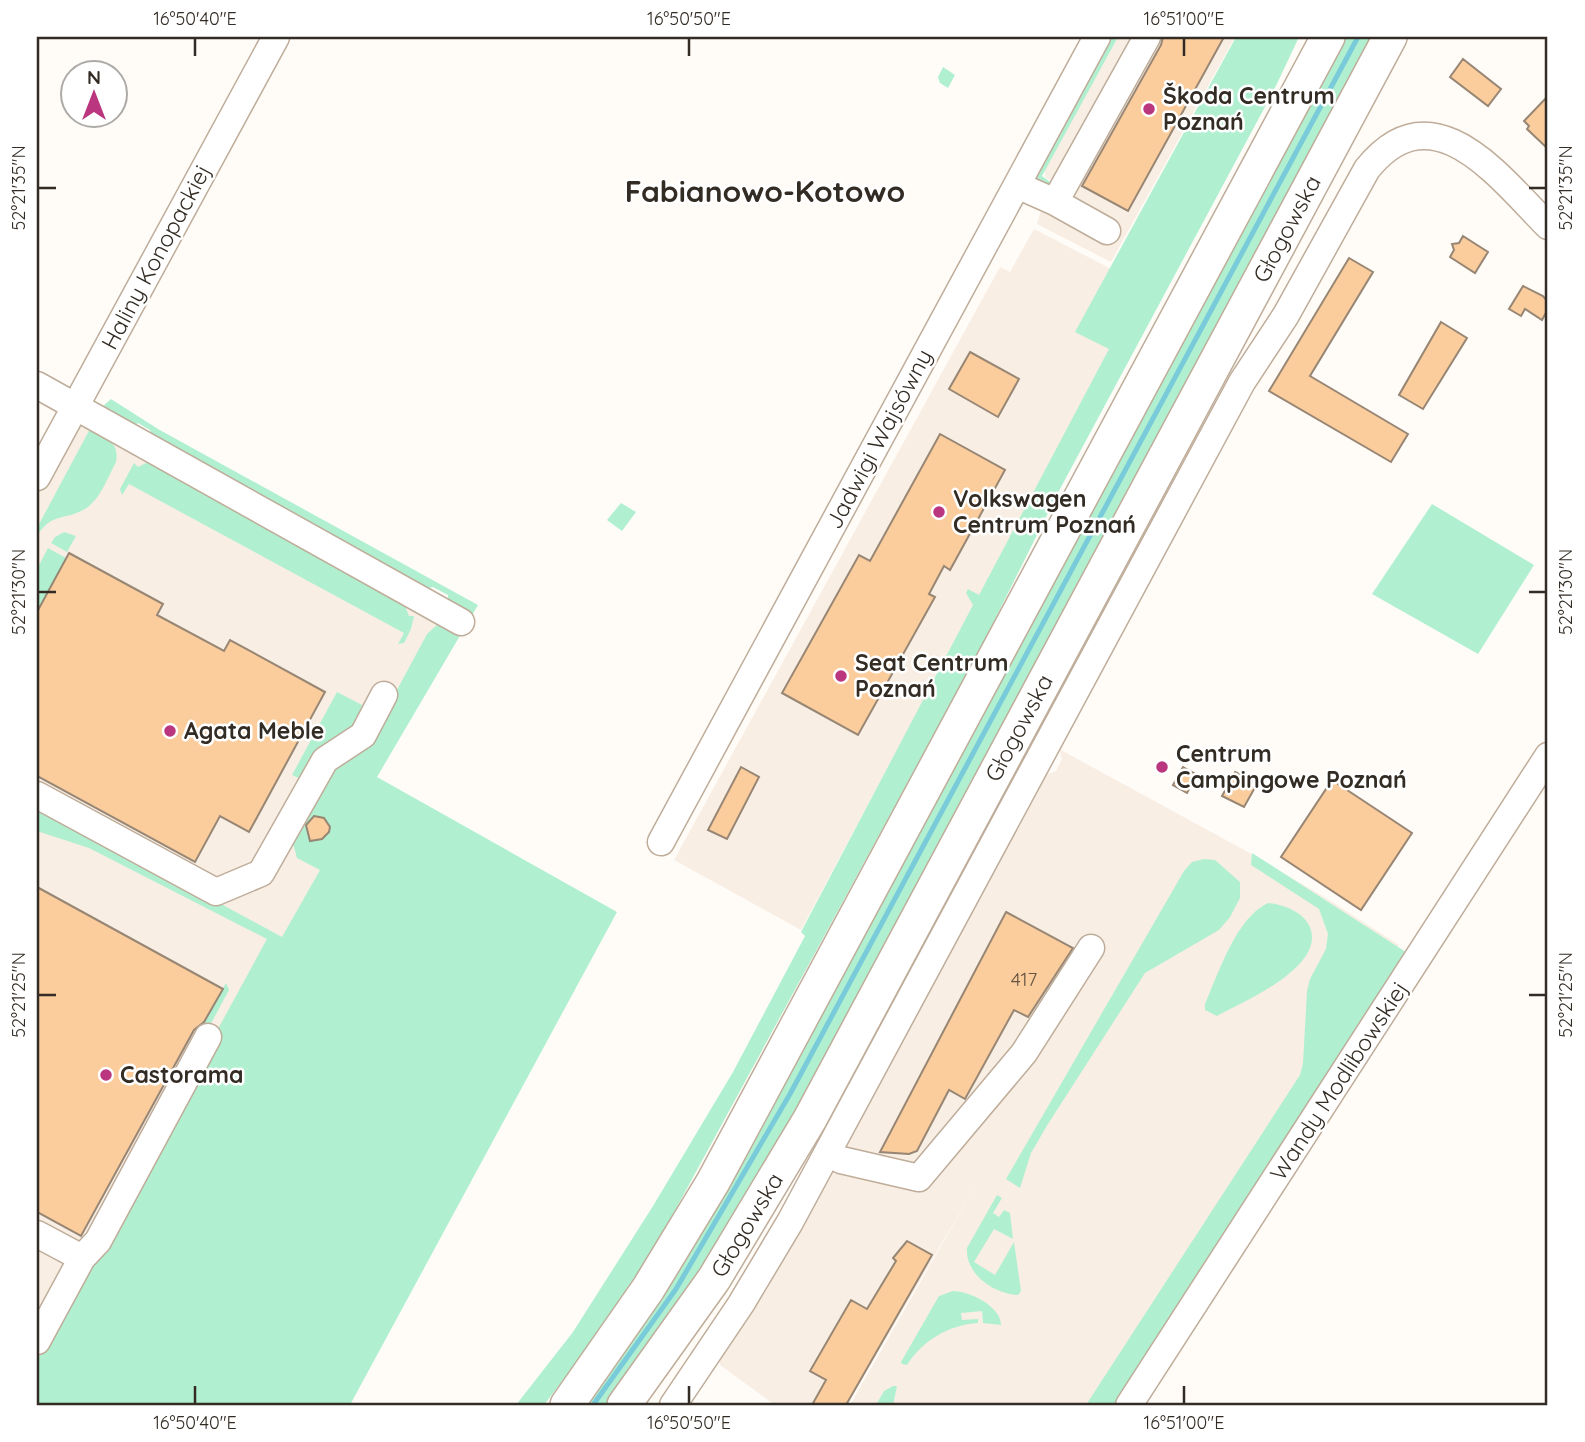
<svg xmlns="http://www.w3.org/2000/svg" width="1585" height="1442" viewBox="0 0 1585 1442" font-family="Quicksand,sans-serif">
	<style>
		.built { fill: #f8eee4 }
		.green { fill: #b0f0d1 }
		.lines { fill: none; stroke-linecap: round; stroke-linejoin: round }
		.stream { stroke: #79cbd9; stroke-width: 5 }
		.building { fill: #fbcc9c; stroke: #978674; stroke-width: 2 }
		.minor-casing { stroke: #bfad9a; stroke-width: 29 }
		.major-casing { stroke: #bfad9a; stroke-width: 36 }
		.minor { stroke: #fff; stroke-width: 26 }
		.major { stroke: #fff; stroke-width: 33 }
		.ticks { fill: none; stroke: #332c24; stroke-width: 2.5 }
		.poi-dot { fill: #ba377f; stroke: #fff; stroke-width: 2.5 }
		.labels { text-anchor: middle; stroke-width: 5; stroke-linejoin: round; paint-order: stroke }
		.number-label { font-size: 19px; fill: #655442 }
		.poi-label { font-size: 23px; font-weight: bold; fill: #332c24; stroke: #fff; text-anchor: start }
		.street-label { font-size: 23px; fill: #332c24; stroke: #fff }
		.district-label { font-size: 30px; font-weight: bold; fill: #332c24; stroke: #fff }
		.neatline { fill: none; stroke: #332c24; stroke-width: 2.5 }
		.ticks-label { font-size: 18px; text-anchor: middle; fill: #332c24 }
	</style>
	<rect width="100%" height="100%" fill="#fffbf7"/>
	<path class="built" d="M1118,37h117l-124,225 -74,-38 5,-17 -16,-6 -9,4 18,-38 12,20 6,-6 -7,-3 -2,-9z
		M1034,229l110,57 -343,644 -127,-70 326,-593 10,5z
		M75,406l386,216 -424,776v-921z
		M1059,749l187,102 83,49 70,45 -298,460h-251l130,-227 -133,227h-72l-55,-40 -2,-13 325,-576 13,-5 6,-12z"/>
	<path class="green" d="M1108,37h10l-76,139 11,8 -6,4 -7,-3 -4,-8z
		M1236,37h63l-26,55 -213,397 -82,164 -324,596 -82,119 -28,37h-28l57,-73 80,-126 80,-134 72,-136 -4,-4 172,-327 -7,-12 2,-4 11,6 130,-246 -34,-17z
		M1342,37h35l-630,1166 -139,202h-26z
		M943,67l12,8 -7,13 -8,-5 -2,-6z
		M111,399l47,30 320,176 -101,172 240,135 -267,493h-313v-44l230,-422 -178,-91 -52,-17v-27l245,133 38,-67 -23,-12 -5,-18 36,-68 47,-41 52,-97 10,-9 7,-1 4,-18v-11l-15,-8 -13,3 -269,-155 -1,-5 -12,-7 -5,3 -31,-19z
		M91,427c14,10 29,15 25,35 -8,15 -16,38 -31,47 -21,12 -33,3 -48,27v-8z
		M134,463l4,4 8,-4 5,1 254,142 4,10h5l-3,13 -7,14 -6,1 6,-11 -275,-149 -7,11 -2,-6z
		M621,503l15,9 -14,19 -15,-11z
		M1432,504l102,61 -56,89 -106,-60z
		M64,532l12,4 -9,16 -16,-9 4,-6z
		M48,548l18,10 -27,51 -2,-2v-38z
		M337,692l27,14 -4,18 -55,57 -13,-6z
		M1252,853l157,101 -292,451h-31l214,-330 3,-12 4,-72 3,-12 16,-30 2,-15 -9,-25 -68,-44z
		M1204,859l11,1 25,22v16l-10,19 -11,13 -74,43 -97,151 -17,29 -11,35 -14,-9 178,-308 8,-9z
		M1268,903c14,1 34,8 41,22 20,41 -65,76 -92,91l-12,-6v-6c14,-32 31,-86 63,-101z
		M226,983l3,7 -70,130 -8,-2z
		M997,1195l5,3 -9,15 6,4 5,-7 6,3 3,26 -19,-10 -20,33 21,13 19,-33 7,49 -3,4c-24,-1 -53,-21 -51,-47z
		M953,1291c16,0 48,15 48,34l-18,-2 -1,-12 -21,2 1,7 16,-1v4c-29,2 -55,17 -71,42l-5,-1 -1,-2 38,-66z
		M893,1386h4l-4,19h-17l8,-14z"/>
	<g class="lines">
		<path class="stream" d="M593,1405l83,-116 114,-195 568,-1057"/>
	</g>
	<path class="building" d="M1163,37h61l-96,174 -46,-25 79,-141z
		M1463,59l38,30 -13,17 -38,-29z
		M1548,96v53l-21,-20 2,-3 -5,-5z
		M1463,236l25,16 -13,21 -25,-16 4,-7 -2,-6 7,-1z
		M1349,258l24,14 -63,104 98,58 -17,28 -122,-71z
		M1523,286l20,10 5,6v7l-6,11 -17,-11 -4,7 -12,-7z
		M1441,322l26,16 -44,71 -24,-14z
		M970,352l49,27 -21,38 -49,-28z
		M940,434l65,36 -55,100 -6,-4 -15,28 6,3 -77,138 -76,-42 77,-138 11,6z
		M69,553l94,51 -6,11 67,36 6,-11 95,52 -76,140 -29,-16 -25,46 -158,-86v-164z
		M741,767l18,10 -32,62 -19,-9z
		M1183,767l14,8 -10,18 -14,-8z
		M1235,772l22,12 -13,23 -22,-11z
		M1332,780l80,53 -51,77 -80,-53z
		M314,816l10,2 6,9 -1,5 -7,7 -12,2 -4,-16z
		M37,887l186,102 -19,33 -10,8 -113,206 -44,-24z
		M1006,912l67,36 -45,69 -14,-7 -49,89 -16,-9 -32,61 -8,3 -29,-2z
		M907,1241l25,14 -86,150h-34l14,-25 -16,-9 41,-71 16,9 29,-48 -3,-3z"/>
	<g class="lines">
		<g class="minor-casing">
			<path id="minor" d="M1017,185l38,17 52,29
				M1055,202l92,-165
				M37,385l424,237
				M37,477l239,-440
				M37,795l179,97 45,-19 64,-113 38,-25 21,-40
				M661,842l436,-805
				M828,1153l13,7 78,18 105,-125 67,-105
				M37,1234l45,24
				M37,1341l45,-83 16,-17 110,-204
				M673,1405l68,-101 49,-82 452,-840 44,-67 81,-146c66,-82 132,8 181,57
				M1129,1405l419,-649"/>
		</g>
		<g class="major-casing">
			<path id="major" d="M567,1405l81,-116 65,-107 615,-1145
				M624,1405l90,-126 96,-160 580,-1082"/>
		</g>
		<use href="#minor" class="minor"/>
		<use href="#major" class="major"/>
	</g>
	<path class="ticks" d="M195,38v18M689,38v18M1184,38v18M38,188h18M1529,188h17M38,592h18M1529,592h17M38,995h18M1529,995h17M195,1386v18M689,1386v18M1184,1386v18"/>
	<g class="poi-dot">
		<circle cx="1149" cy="109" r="7"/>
		<circle cx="939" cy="512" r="7"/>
		<circle cx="841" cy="676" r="7"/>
		<circle cx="170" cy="731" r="7"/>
		<circle cx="1162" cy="767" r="7"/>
		<circle cx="106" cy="1075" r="7"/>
	</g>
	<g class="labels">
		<g class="number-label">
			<text x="1024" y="986">417</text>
		</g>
		<g class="poi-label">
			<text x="1163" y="104">Škoda Centrum<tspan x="1163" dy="26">Poznań</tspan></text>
			<text x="953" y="507">Volkswagen<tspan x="953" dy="26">Centrum Poznań</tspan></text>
			<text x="855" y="671">Seat Centrum<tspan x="855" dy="26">Poznań</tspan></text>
			<text x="184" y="739">Agata Meble</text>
			<text x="1176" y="762">Centrum<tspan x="1176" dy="26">Campingowe Poznań</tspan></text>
			<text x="120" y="1083">Castorama</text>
		</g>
		<g class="street-label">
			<text transform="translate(1287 229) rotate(-62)" y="8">Głogowska</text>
			<text transform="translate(156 257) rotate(-62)" y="8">Haliny Konopackiej</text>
			<text transform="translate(879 439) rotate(-62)" y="8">Jadwigi Wajsówny</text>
			<text transform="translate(1019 728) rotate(-62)" y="8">Głogowska</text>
			<text transform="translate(1339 1081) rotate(-57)" y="8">Wandy Modlibowskiej</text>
			<text transform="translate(747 1225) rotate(-59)" y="8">Głogowska</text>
		</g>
		<g class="district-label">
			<text x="765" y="202">Fabianowo-Kotowo</text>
		</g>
	</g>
	<rect width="1585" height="1442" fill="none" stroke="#ffffff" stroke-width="77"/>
	<g transform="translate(94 94)"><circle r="33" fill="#ffffff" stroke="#adaba7" stroke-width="2"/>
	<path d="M0-5L12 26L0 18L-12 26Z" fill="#ba377f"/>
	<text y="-10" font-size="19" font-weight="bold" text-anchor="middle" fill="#332c24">N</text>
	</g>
	<rect x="38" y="38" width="1508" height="1366" class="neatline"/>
	<g class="ticks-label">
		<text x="195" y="25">16°50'40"E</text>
		<text x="689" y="25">16°50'50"E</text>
		<text x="1184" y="25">16°51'00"E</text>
		<text transform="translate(19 188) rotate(-90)" y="6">52°21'35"N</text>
		<text transform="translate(1566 188) rotate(-90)" y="6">52°21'35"N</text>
		<text transform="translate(19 592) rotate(-90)" y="6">52°21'30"N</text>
		<text transform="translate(1566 592) rotate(-90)" y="6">52°21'30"N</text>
		<text transform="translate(19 995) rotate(-90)" y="6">52°21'25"N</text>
		<text transform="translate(1566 995) rotate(-90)" y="6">52°21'25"N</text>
		<text x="195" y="1429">16°50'40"E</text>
		<text x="689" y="1429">16°50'50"E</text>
		<text x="1184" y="1429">16°51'00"E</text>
	</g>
</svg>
